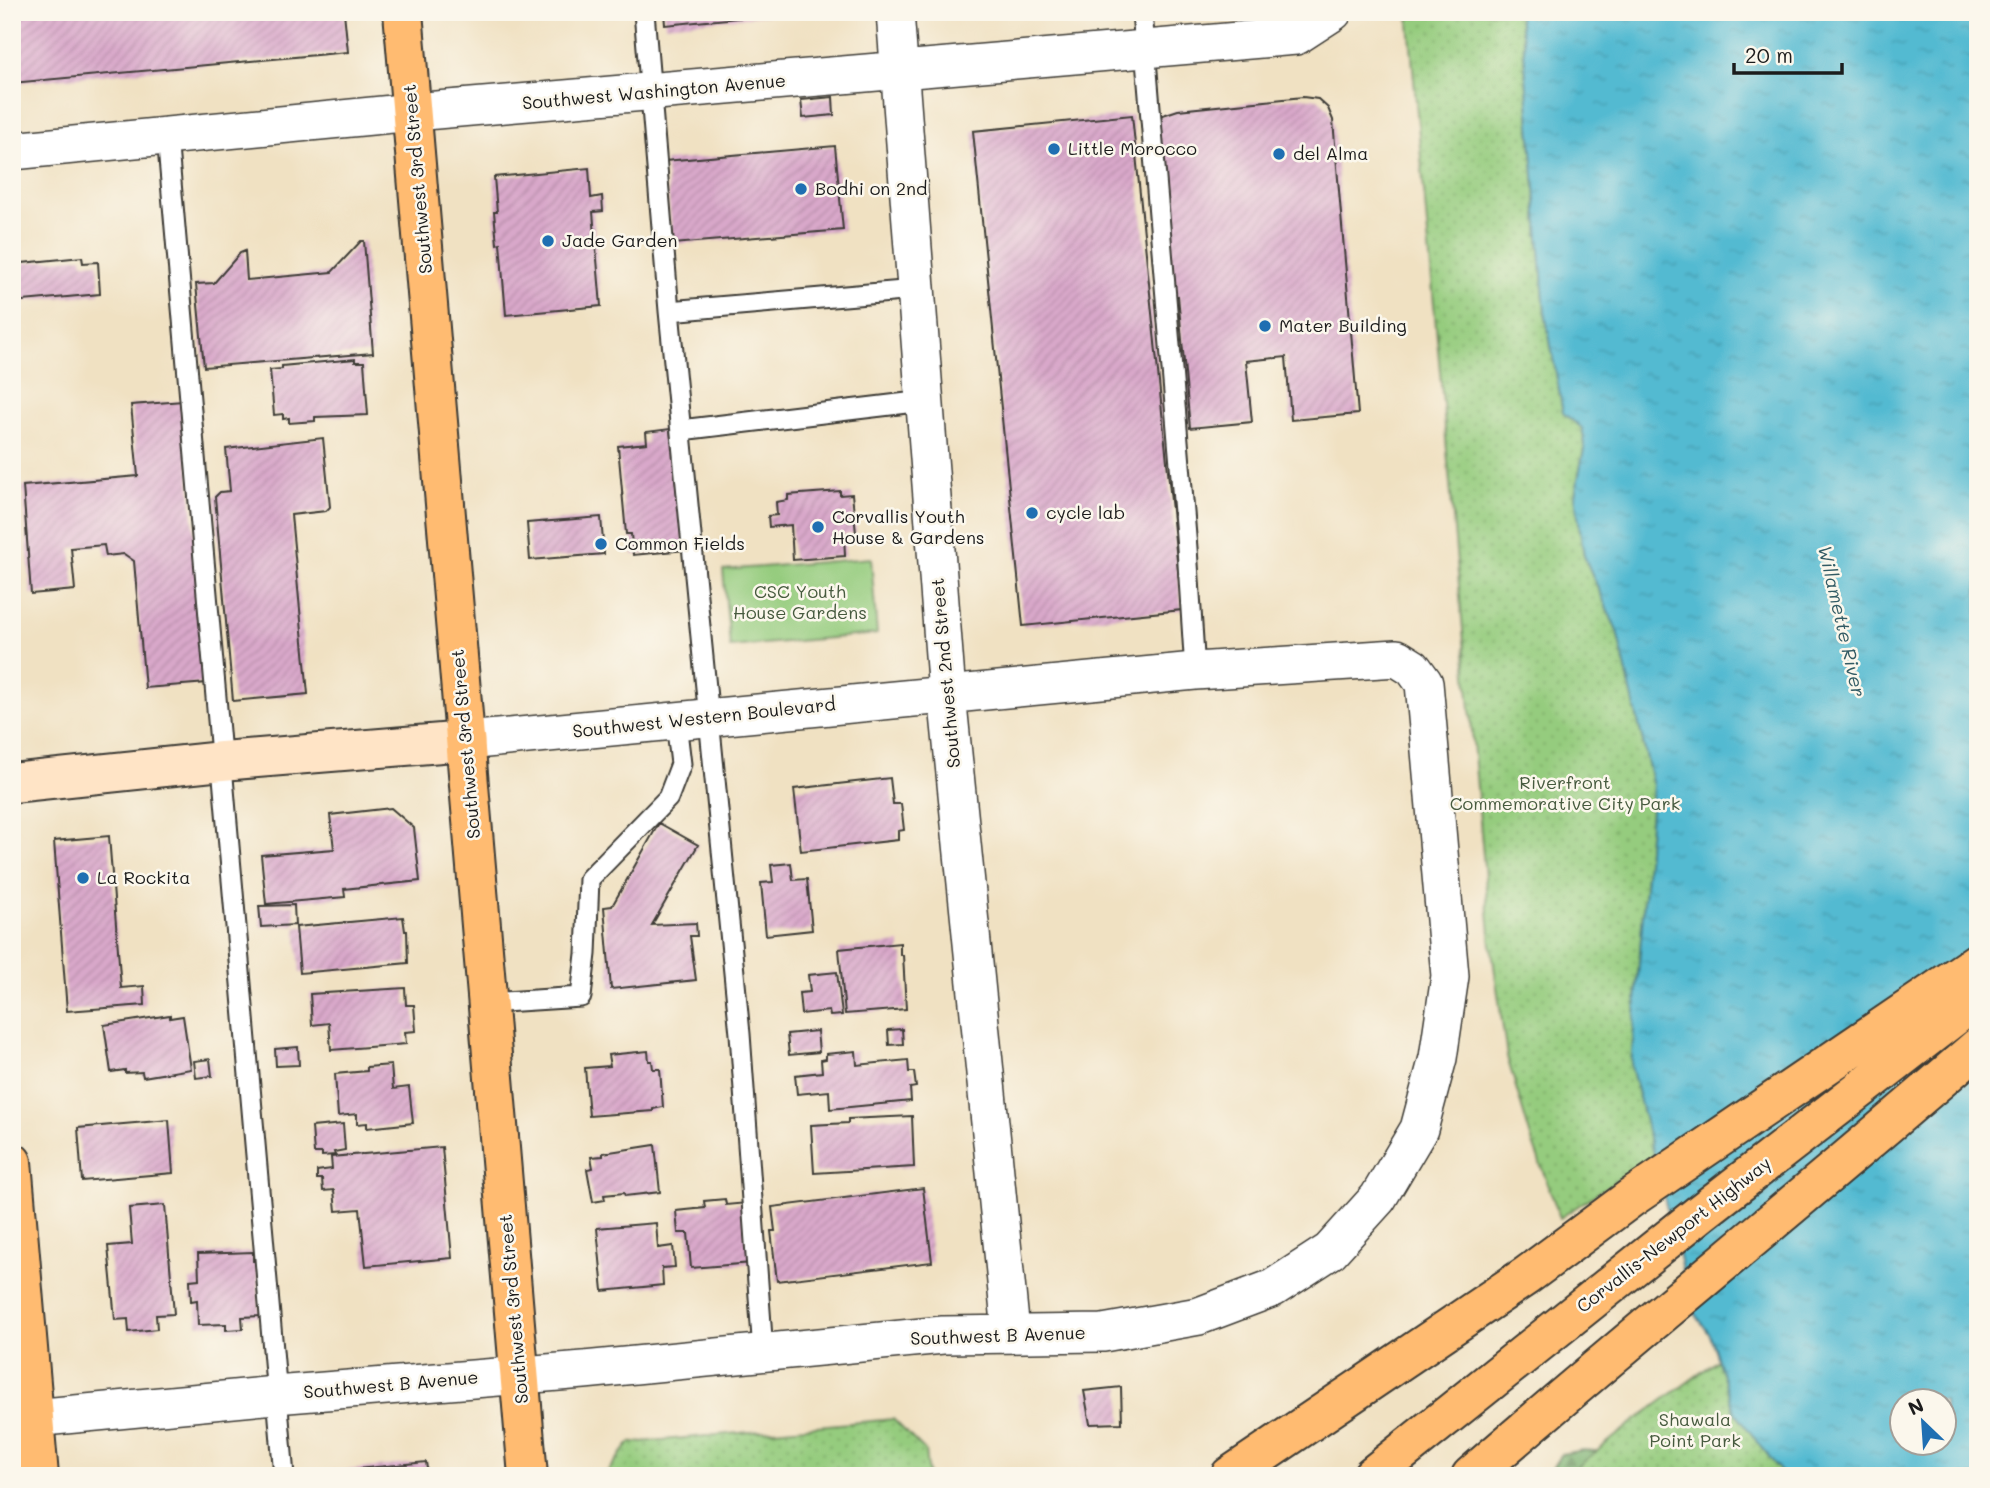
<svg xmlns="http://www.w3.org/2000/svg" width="1990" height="1488" viewBox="0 0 1990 1488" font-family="Mali,sans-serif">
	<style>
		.forest { fill: url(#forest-firs); stroke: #4a6644; stroke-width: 2 }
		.park { fill: url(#park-dots); stroke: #58744d; stroke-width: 2 }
		.garden { fill: #95cc7e; stroke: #58744d; stroke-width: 2 }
		.water { fill: url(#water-ripples); stroke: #386b76; stroke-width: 2; fill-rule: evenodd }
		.building { fill: url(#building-hatch) }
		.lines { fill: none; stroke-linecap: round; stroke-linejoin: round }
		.lane-casing { stroke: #3c3a35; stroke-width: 23 }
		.street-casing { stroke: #3c3a35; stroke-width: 40 }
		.secondary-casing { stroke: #3c3a35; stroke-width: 42 }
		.highway-casing { stroke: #3c3a35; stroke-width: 42 }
		.lane { stroke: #fff; stroke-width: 19 }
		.street { stroke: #fff; stroke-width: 37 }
		.secondary { stroke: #ffe4c6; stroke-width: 38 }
		.highway { stroke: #ffbb71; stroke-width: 38 }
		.poi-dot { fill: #1f6fb2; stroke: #fbf7ec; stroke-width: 2.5 }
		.labels { text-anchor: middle; stroke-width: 5; stroke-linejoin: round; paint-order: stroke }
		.street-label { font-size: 18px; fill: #1c1c1c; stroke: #fbf7ec }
		.poi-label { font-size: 18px; fill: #1c1c1c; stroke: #fbf7ec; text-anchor: start }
		.park-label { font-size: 18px; fill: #465a3e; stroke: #fbf7ec }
		.water-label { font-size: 19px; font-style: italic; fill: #325b64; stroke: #fbf7ec }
	</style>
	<defs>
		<pattern id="forest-firs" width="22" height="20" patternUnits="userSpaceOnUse" patternTransform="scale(1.75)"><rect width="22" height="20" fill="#78b06d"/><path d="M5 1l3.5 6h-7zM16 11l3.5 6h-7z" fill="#628e59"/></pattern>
		<pattern id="park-dots" width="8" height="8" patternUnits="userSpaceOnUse" patternTransform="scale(1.75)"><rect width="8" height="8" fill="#95cc7e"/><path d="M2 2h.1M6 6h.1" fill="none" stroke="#80af6c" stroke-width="1.8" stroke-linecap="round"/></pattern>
		<pattern id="water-ripples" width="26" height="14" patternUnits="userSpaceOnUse" patternTransform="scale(1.75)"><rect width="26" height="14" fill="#53bad1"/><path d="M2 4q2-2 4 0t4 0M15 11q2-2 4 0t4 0" fill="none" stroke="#489fb3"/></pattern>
		<pattern id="building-hatch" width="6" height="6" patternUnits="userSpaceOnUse" patternTransform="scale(1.75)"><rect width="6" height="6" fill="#d9a8ca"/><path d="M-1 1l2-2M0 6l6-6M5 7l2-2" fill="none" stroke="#ba90ad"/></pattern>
	</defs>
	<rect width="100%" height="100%" fill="#fbf7ec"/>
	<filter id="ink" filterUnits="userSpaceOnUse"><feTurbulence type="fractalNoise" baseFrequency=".0143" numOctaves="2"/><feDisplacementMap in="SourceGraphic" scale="14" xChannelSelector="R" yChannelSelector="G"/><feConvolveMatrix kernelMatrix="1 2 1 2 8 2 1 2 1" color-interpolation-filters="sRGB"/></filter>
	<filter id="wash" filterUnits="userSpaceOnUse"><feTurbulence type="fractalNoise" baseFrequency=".00686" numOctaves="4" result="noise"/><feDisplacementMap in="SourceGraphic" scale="28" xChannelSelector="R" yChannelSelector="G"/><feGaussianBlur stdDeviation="1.57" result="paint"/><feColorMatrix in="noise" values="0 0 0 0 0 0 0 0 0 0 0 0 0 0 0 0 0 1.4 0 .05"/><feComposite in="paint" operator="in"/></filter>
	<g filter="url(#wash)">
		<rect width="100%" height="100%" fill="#f0e1c2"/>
		<path class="forest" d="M1583,1450l23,2 31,24h-90l14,-22z"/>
		<path class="park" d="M1408,12h110l5,27 22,273 18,100 19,16 3,16 -10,51 9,61 33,75 36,154 -22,281 23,89 -94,63 -29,-80 -24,-81 -16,-112z
			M1718,1360l16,51 50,65h-218l62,-50z
			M893,1419l32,32 3,25h-324l26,-33z"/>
		<path class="garden" d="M871,558l6,76 -147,13 -7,-77z"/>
		<path class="water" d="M1518,12h460v1464h-194l-50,-65 -24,-76 -18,-26 -61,-243 22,-281 -36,-154 -33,-75 -9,-61 10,-51 -3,-16 -19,-15 -18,-101 -22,-273zM1902,1400h42v42h-42z"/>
		<g id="blocks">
			<path class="building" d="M12,12h332l4,40 -336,31z
				M664,12h117v2l-116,11z
				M833,97l1,18 -31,3 -2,-18z
				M1303,97l15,2 10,9 5,12 25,294 -67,6 -5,-63 -40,4 6,61 -62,6 -12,-132 -11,2 -10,-181 21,-7z
				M1132,115l50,495 -159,16 -50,-495z
				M835,146l8,84 -170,14 -8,-83z
				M589,168l2,30 11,-2 1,15 -10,1 8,94 -95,9 -6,-72 -3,1 -3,-32h3l-3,-35z
				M361,241h3l9,112 -169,14 -8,-83 18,-1 26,-30 5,-2 2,29 85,-8z
				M82,257l1,6 15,-1 2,32 -88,8v-38z
				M355,359v3h9l4,53 -53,2v4l-26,2v-5l-6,1v-5l-9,1 -4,-45 12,-1v-3z
				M183,401l24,282 -62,5 -11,-127 -10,-7 -18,2 -2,-11 -33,3 4,42 -44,4 -8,-108 115,-10 -7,-71z
				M670,429l1,10h4l10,111 -52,5 -2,-21h-5l-8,-88 29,-3 -1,-11z
				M323,438l7,69 -4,4 -35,4 17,179 -75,7 -18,-204 5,-5 10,-1 -4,-42z
				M840,491v4l12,-1 4,39 -12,1 1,22 -52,4 -2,-35 -22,2 -1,-11 9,-1 -1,-13 12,-2v-5z
				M601,517l3,37 -74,6 -3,-37z
				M890,778l3,26h8l3,26 -6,1v9l-97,11 -7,-62z
				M391,808l23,20 6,53 -76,8 1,8 -79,7 -5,-49 73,-6 -4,-34z
				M659,823l39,22 -46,80 44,-2 1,13h-7l6,44 -85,9 -7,-82 8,-1z
				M109,836l12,152 23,-2 1,19 -78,6 -13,-170z
				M791,863l2,17 14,-1 5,51 -46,5 -5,-52 12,-1 -2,-17z
				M294,905l1,20 -34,2 -2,-21z
				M403,917l2,14h2l1,32 -108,10 -4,-46z
				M900,943v12h3l3,54 -61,5 -6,-65z
				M837,972l5,43 -12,1 -1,-5 -28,3 -2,-21 11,-1 -2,-17z
				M405,988l1,17h8l2,26 -11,1 1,12 -75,6 -2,-27 -17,2 -2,-31z
				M170,1015v3l13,-2 8,53 -48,8 -1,-5 -17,1v-3l-14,2 -7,-47z
				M902,1029l1,15 -14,1 -1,-15z
				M817,1031l2,21 -30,3 -2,-21z
				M298,1047l1,18 -23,1 -1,-17z
				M648,1051l1,10h3l1,8h7l3,38 -10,2v2l-64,5 -4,-48 25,-2 -2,-11z
				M856,1051l1,14 51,-5 1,12h5l2,15 -6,1 1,13 -81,8 -1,-18 -32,3 -2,-19 27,-3 -1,-12 5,-1v-5z
				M210,1059l2,17 -16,2 -2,-17z
				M391,1065l2,24 16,-2 4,36 -46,5v-5l-10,1v-10l-19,2 -3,-42 32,-3v-4z
				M912,1116l2,51 -100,6 -3,-48 37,-2v-4z
				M169,1120l4,53 -91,8 -4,-53z
				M343,1124l2,26 -11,2 1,3 -13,1v-3h-8l-2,-26z
				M655,1145l5,47 -35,4 -1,-3 -20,2 1,5 -12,2 -6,-33 6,-1 -2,-11 12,-1v-3z
				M442,1147l10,111 -86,8 -6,-57 -24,2 -2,-21 -11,1 -1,-12h-5v-8l15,-2 -1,-12z
				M923,1188l9,74 -155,19 -6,-50h4l-3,-24z
				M725,1199l1,6 21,-2 5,60 -61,5 -3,-35h-10l-2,-22 29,-3 -1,-7z
				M165,1205l9,109 -18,1 1,14 -28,3 -1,-13 -13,1 -7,-74 24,-2 -3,-36z
				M656,1223l2,25 15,-2 2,21 -13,1 1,17 -60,6 -6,-63z
				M253,1252v9h4l3,55 -18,1 1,12 -17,1v-6l-28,1 -1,-25 -6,1 -1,-21 9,-1 -1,-25z
				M1121,1387l1,36 -32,1 -6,-33z
				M426,1462l2,14h-89l-1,-5z"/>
		</g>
	</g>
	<g filter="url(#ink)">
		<use href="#blocks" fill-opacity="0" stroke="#3c3a35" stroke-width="2"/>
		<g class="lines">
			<g class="lane-casing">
				<path id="lane" d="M644,12l25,299 71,723 23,318
					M1142,12l45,536 8,123
					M167,136l117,1340
					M669,311l246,-21
					M681,430l243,-29
					M489,1003l92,-6 5,-43 3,-75 79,-81 13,-34 -5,-42"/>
			</g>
			<g class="street-casing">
				<path id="street" d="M895,12l52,682 64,638
					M12,151l401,-39 883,-76 37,-24
					M12,1420l263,-25 309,-25 359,-35 160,-2 96,-17 74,-28 57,-37 48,-53 41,-69 19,-71 12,-82 -26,-293 -11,-15 -16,-10 -202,13 -729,70"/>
			</g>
			<g class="secondary-casing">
				<path id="secondary" d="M12,783l210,-22 244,-20"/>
			</g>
			<g class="highway-casing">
				<path id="highway" d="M403,12l125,1464
					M12,1162l27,314
					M1230,1476l296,-200 105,-78 347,-236
					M1372,1476l330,-264 276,-214
					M1471,1476c167,-145 340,-284 507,-429"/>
			</g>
			<use href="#lane" class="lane"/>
			<use href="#street" class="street"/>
			<use href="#secondary" class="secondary"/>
			<use href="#highway" class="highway"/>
		</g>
	</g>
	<g class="poi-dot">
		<circle cx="1054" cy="149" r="7"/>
		<circle cx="1279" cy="154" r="7"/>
		<circle cx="801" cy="189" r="7"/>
		<circle cx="548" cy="241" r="7"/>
		<circle cx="1265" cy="326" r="7"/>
		<circle cx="1032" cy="513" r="7"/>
		<circle cx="818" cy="527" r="7"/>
		<circle cx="601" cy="544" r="7"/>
		<circle cx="83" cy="878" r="7"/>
	</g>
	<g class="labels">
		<g class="street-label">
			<text transform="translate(654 92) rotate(-5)" y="6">Southwest Washington Avenue</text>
			<text transform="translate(418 179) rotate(-95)" y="6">Southwest 3rd Street</text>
			<text transform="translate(946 673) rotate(-95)" y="6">Southwest 2nd Street</text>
			<text transform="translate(704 718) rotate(-6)" y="6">Southwest Western Boulevard</text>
			<text transform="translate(466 744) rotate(-95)" y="6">Southwest 3rd Street</text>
			<text transform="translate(1674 1235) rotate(-38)" y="6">Corvallis-Newport Highway</text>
			<text transform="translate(514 1309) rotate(-95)" y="6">Southwest 3rd Street</text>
			<text transform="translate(998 1336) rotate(-2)" y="6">Southwest B Avenue</text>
			<text transform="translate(391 1385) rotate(-5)" y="6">Southwest B Avenue</text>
		</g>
		<g class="poi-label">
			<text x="1068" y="155">Little Morocco</text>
			<text x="1293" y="160">del Alma</text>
			<text x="815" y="195">Bodhi on 2nd</text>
			<text x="562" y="247">Jade Garden</text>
			<text x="1279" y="332">Mater Building</text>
			<text x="1046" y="519">cycle lab</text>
			<text x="832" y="523">Corvallis Youth<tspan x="832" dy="21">House &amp; Gardens</tspan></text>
			<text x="615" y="550">Common Fields</text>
			<text x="97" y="884">La Rockita</text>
		</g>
		<g class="park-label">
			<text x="800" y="598">CSC Youth<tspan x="800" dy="21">House Gardens</tspan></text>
			<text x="1565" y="789">Riverfront<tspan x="1565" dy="21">Commemorative City Park</tspan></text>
			<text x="1695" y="1426">Shawala<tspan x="1695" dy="21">Point Park</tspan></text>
		</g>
		<g class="water-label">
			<text transform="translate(1842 621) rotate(77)" y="7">Willamette River</text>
		</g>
	</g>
	<rect width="1990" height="1488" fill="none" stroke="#fbf7ec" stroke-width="42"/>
	<g transform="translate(1923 1422) rotate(335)"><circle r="33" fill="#fbf7ec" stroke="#a29f99" stroke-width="2"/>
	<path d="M0-5L12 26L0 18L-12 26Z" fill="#1f6fb2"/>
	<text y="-10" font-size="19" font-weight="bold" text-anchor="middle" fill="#1c1c1c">N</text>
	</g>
	<path d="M1734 63v10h108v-10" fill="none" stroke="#1c1c1c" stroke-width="3.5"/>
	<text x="1745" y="63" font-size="21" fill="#1c1c1c" stroke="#fbf7ec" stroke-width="5" paint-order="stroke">20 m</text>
</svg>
